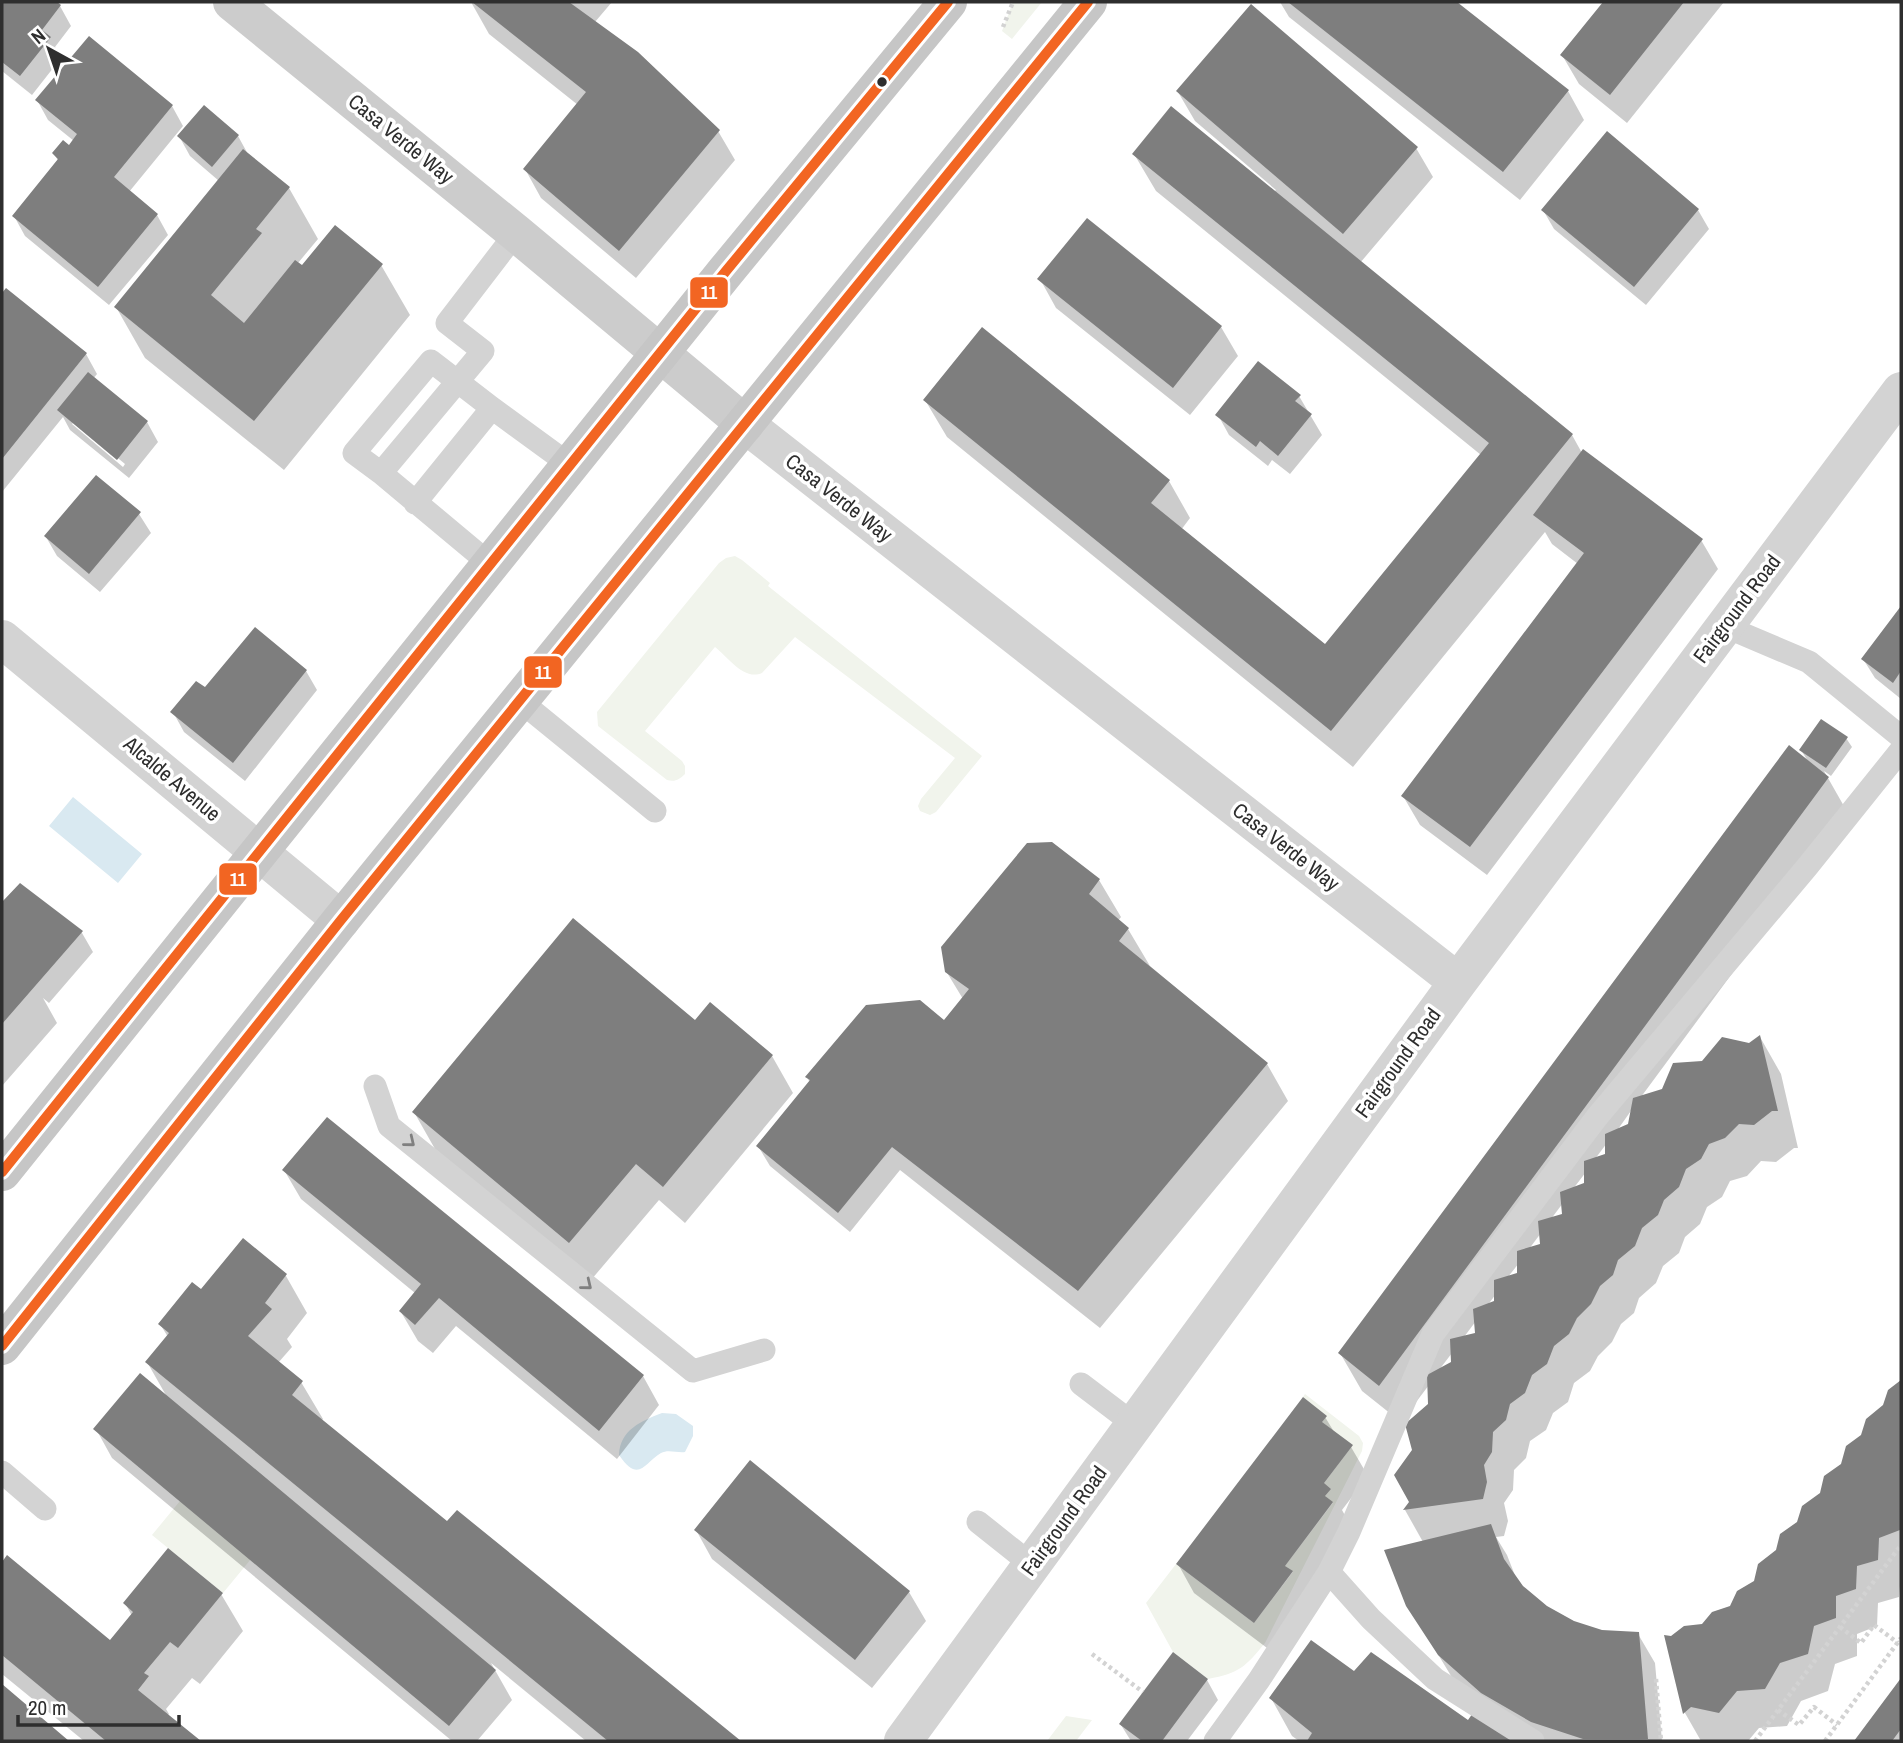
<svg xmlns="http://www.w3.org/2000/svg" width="1903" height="1743" viewBox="0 0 1903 1743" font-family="'Archivo Narrow',sans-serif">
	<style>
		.green { fill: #f1f4ec }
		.water { fill: #d9e9f1 }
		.shadow { fill: #0003; fill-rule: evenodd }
		.building { fill: #7e7e7e }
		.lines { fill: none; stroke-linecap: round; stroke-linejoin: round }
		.path { stroke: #d3d3d3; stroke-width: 4.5; stroke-dasharray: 3.5 3.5; stroke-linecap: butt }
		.service { stroke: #d3d3d3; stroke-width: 23 }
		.minor { stroke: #d3d3d3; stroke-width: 38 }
		.tertiary { stroke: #d3d3d3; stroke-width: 38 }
		.secondary { stroke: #ccc; stroke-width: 38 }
		.primary { stroke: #c6c6c6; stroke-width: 38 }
		.bus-1-casing { stroke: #fff; stroke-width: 16 }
		.bus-1 { stroke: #f26522; stroke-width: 10 }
		.oneway { stroke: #808080 }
		.bus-dot { fill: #2e2e2e; stroke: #fff; stroke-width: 2.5 }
		.labels { text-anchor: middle; stroke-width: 7; stroke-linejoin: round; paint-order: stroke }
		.street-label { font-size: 21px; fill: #2e2e2e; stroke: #fff }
		.line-badge { stroke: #fff; stroke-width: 2.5 }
		.badge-label { font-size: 19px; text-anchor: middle; font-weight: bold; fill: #fff }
	</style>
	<rect width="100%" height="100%" fill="#fff"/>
	<path class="green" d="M1013,2h29l-30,37 -10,-8z
		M735,556l7,4 28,23 -2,3 214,170 -46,56 -6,3 -10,-4 -2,-5 3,-7 34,-41 -160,-121 -33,36c-18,8 -34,-16 -47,-26l-70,84 37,30 3,5v8c-6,6 -10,8 -18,6l-69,-54 -1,-14 122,-149 7,-5z
		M1305,1394l54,42 4,7 -1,8 -97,192c-20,24 -25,30 -57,36l-35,-27 -27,-49 30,-39 78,59 39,-51 -8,-6 48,-63 -8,-7 6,-7 -7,-6 28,-37 -30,-24 4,-6 -23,-19z
		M180,1501l71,58 -28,34 -71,-58z
		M1066,1716l26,4 -16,21h-29z"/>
	<path class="water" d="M73,797l69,57 -24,29 -69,-57z
		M662,1413l14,1 17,12v10l-8,16c-8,1 -17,-3 -24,1 -17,10 -22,31 -42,2 1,-25 22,-34 43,-42z"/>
	<path class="shadow" d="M2,2h52l6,4 11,20 -16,21 6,11 -29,37 -30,-24z
		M471,2h141l-17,20 123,109 17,29 -99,118 -95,-80 -16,-29 53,-64 -89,-71z
		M1280,2h174l114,89 16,29 -64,80 -231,-183z
		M1605,2h119l-97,121 -48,-39 -17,-29z
		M89,38l83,68 11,20 -54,66 28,23 11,20 -59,70 -84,-69 -11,-20 45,-54 -5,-8 15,-7 5,-6 -26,-21 -11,-20z
		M1178,92l238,56 17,29 -73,86 212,172 10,18 119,87 17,29 -231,306 -67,-50 -17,-29 175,-232 -26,-20 -7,-12 -192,235 -406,-330 -22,-37 244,81 21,37 -9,12 144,117 156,-192 -325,-264 -22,-37 140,38 2,-2 -81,-69z
		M179,136h59l11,20 40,32 29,51 -20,24 5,4 78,-2 29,50 -126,155 -139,-112 -29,-51 103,-126 -29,-25z
		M1543,210h155l11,19 -63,76 -92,-76z
		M1040,279l181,48 17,29 -48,59 -134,-107z
		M6,290l80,64 11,20 -4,5 54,43 11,20 -29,36 -59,-48 -7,-13 -61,75v-196zM74,422l51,42 -2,3 -51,-43z
		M1299,396l23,39 -32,39 -18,-14 -4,6 -39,-31 -11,-20z
		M139,514l12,19 -51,59 -43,-36 -11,-19z
		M1901,609v90l-26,-21 -12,-19z
		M306,671l11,19 -72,91 -61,-49 -11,-20 33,-22z
		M1846,738l6,9 -21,29 -7,-5 25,44 -208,282 22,-7 40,-27 47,-18 10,-8 21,37 17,74h-4l-18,14 -15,-1 -14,15 -17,5 -8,16 -15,10 -7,17 -15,13 -6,16 -16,13 -7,17 -17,15 -5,15 -13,11 -9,18 -14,14 -8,15 -16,12 -6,19 -15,11 -7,17 -16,11 -4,17 -12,12 -1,20 -9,13 4,18 -4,15 -8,1 11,18 9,23 6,9 24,21 27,14 29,10 36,2 17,29 7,78h-129l-77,-57 -48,-79 15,-63 -18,-32 6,-8 3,-51 15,-47v-19l-28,37 -39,-31 -22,-38 469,-590 -8,-13zM1633,1108l-4,18 -13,6zM1607,1143v12l-12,4zM1586,1172v13l-13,4zM1563,1203l1,12 -13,4zM1541,1233l1,12 -13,4zM1519,1263l-1,11 -10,3zM1496,1294v8l-9,4zM1476,1321v13l-12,3zM1452,1353l1,10 -14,7z
		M1099,880l22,37 -3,4 10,8 22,37 117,98 21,37 -188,227 -200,-158 -50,62 -80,-66 -12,-20 52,-63 -3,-6 138,-55 18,-23 -17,-28z
		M21,886l61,47 11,19 -44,51 -6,-5 14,25 -55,63v-181z
		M695,1022l77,34 21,37 -108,130 -26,-23 -68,80 -156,-131 -21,-37z
		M284,1170l359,206 16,29 -42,54 -161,-133 -23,27 -15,-12 -17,-29 14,-19 -114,-94z
		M243,1241l43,35 21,37 -20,26 5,8 -14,16 23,19 22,37 -2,2 126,103 10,-12 281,229h-152l-95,-78 21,37 -35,41h-25l-340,-283 -16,-29 71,-32 -20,-35 21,-25 -8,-13 42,-32z
		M1901,1382v193l-2,22 -21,6 -1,23 -20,8v22l-22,8 -7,27 -27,10 -14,25 -28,2 -11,13h-47l-16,-28 -18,-76 5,1 31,-12 28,-18 24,-26 130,-176 5,-15z
		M1325,1417l11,18 15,12 17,29 -26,34 5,9 2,14 -78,118 -77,-58 -16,-29z
		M696,1530l213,62 17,29 -54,67 -160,-129z
		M7,1558l103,84 22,-26 -7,-13 96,-9 22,37 -43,53 -8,-6 -26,31 3,5 -2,2 31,25h-114l-82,-67v-110z
		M1354,1673l114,49 47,19h-216l-7,-5 -21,-38z
		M1207,1680l11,20 -31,41h-56l-10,-16z
		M1901,1681v60h-45z
		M2,1686l65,55h-65z"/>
	<path class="building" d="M2,2h55l4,3 -19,25 9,7 -31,39 -18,-14z
		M472,2h97l69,50 82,78 -101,121 -96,-82 63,-77z
		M1288,2h169l112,88 -66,82z
		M1603,2h81l-74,93 -50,-40z
		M1251,4l167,143 -75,87 -167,-143z
		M89,36l84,69 -59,72 44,37 -60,73 -86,-71 46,-57 -6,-6 11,-13 6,5 8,-11 -42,-34z
		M204,105l35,30 -27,32 -35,-31z
		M1171,106l402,328 -242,297 -408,-331 59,-73 188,153 -19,23 174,141 164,-201 -357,-289z
		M1607,131l92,78 -65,78 -93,-77z
		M243,149l47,38 -34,42 6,4 -51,62 33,28 51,-63 7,5 33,-40 48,39 -129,157 -140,-114z
		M1087,218l135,108 -49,62 -136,-109z
		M6,288l81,65 -85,106v-166z
		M1258,361l43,34 -6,6 17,13 -34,42 -18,-15 -4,6 -41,-32z
		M88,372l60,49 -31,39 -60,-50z
		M1583,449l120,90 -233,308 -69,-51 183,-243 -51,-38z
		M96,475l45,37 -52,62 -45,-38z
		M1901,606v65l-8,12 -32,-24z
		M255,627l52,43 -74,93 -63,-51 26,-31 9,6z
		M1821,719l27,18 -22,31 -27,-18z
		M1789,745l40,32 -450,609 -41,-33z
		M1052,842l48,37 -11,15 40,34 -10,13 149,122 -190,228 -186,-144 -54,66 -82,-67 54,-66 -5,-3 61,-72 54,-5 24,20 25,-31 -24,-17 -4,-25 86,-104z
		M20,883l63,48 -81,93v-122z
		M573,918l122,102 15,-18 63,53 -110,132 -27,-23 -67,79 -157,-131z
		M1760,1035l18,76h-6l-18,14 -15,-1 -14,14 -16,6 -8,15 -15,10 -7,18 -15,13 -6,15 -16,13 -7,18 -17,14 -5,15 -13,11 -9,18 -14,14 -8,16 -15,12 -7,18 -15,11 -7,18 -15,11 -4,16 -13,12 -1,20 -8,13 3,17 -4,17 -80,11 6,-8 -15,-27 18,-25 -7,-26 23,-20 -1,-29 24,-13 -1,-23 25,-6 -2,-24 21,-8v-21l23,-7v-22l23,-7 -2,-23 24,-7 -2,-22 24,-9v-22l21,-7v-20l23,-10 5,-26 29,-9 11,-26 29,-2 20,-24 27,6z
		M327,1117l317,258 -45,56 -160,-133 -24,27 -16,-14 22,-27 -139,-114z
		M243,1238l44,36 -22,29 7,6 -24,27 55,45 -11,14 155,126 10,-11 284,231h-133l-463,-379 24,-29 -11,-9 34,-42 9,7z
		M140,1373l356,297 -47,56 -356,-297z
		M1901,1380l-1,150 -21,8 -1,22 -21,6 -1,23 -20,7v22l-22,8 -6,28 -28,9 -15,26 -28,2 -18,22 -28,-6 -8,7 -19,-79 7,1 13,-10 18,-2 10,-12 18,-6 7,-15 17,-10 4,-17 18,-14 4,-16 17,-12 5,-16 18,-13 4,-17 17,-12 5,-18 15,-11 5,-16 17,-14 5,-15z
		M1303,1397l24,19 -5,6 31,23 -29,38 7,6 -6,7 8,6 -48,64 8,5 -39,52 -78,-59z
		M750,1460l160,131 -55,69 -161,-130z
		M1491,1524l13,35 19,27 24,20 27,15 28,9 37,2 9,107h-65l-52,-17 -50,-29 -43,-38 -32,-49 -22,-56z
		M168,1548l55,45 -45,55 -8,-6 -26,31 5,3 -11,14 63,51h-95l-104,-86v-93l5,-7 103,85 23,-28 -10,-9z
		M1311,1640l43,31 17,-19 97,68 7,-10 43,31h-211l5,-8 -43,-35z
		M1173,1652l35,27 -46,62h-20l-23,-17z
		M1901,1678v51l-9,12h-38z
		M2,1684l67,57h-67z"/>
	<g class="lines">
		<path class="path" d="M1003,27l10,-25
			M1840,1627l21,16 13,-18 24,18
			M1092,1654l51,38
			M1656,1679l5,62
			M1778,1710l21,15 15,-18 23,18
			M1755,1741l146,-196
			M1825,1741l76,-103"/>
		<path class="service" d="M381,473l-27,-20 77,-92 61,47
			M415,503l77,-95 78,57
			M490,564l-109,-91 102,-122 -36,-28 69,-90
			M1724,626l85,36 92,75
			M519,700l136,111
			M375,1086l14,40 304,245 71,-21
			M1081,1384l54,41
			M2,1472l43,37
			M978,1522l54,43
			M1329,1572l42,47 64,60 98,62
			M1215,1741l44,-61 70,-108 20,-40 84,-198 164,-217 210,-250 94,-117"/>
		<path class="minor" d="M2,639l339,281"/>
		<path class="tertiary" d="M745,424l713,558
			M903,1741l555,-759 443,-591"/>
		<path class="secondary" d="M232,2l284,231 229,191"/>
		<path class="primary" d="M2,1172l724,-901 222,-269
			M2,1346l339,-426 747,-918"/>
		<g class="bus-1-casing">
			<path id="bus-1" d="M2,1172l724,-901 222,-269
				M2,1346l339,-426 747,-918"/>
		</g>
		<use href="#bus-1" class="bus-1"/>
	</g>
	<defs><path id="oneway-chevron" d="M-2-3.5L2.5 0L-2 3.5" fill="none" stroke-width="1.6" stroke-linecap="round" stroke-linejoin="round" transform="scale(1.75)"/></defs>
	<g class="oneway">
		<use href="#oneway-chevron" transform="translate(410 1142) rotate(39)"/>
		<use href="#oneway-chevron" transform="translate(587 1285) rotate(39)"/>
	</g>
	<circle class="bus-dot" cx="882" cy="82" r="6"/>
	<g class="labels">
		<g class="street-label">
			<text transform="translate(401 139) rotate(39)" y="7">Casa Verde Way</text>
			<text transform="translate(839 498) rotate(38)" y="7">Casa Verde Way</text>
			<text transform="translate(1737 609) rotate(-53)" y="7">Fairground Road</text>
			<text transform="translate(172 779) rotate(40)" y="7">Alcalde Avenue</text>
			<text transform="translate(1286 847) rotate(38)" y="7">Casa Verde Way</text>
			<text transform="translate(1398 1063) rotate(-54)" y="7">Fairground Road</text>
			<text transform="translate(1064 1521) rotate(-54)" y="7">Fairground Road</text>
		</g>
	</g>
	<g class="line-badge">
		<rect x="689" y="276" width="40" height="33" rx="7" fill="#f26522"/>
		<rect x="523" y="655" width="40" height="34" rx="7" fill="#f26522"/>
		<rect x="218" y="862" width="40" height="34" rx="7" fill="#f26522"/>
	</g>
	<g class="badge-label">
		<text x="709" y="299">11</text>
		<text x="543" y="679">11</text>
		<text x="238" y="886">11</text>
	</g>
	<rect width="1903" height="1743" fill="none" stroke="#2e2e2e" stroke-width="7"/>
	<g transform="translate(49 49) rotate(320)" stroke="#ffffff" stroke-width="5" paint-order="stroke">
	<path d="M0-5L12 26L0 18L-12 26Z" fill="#2e2e2e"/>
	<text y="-10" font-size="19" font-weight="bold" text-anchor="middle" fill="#2e2e2e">N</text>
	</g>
	<path d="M18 1715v10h161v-10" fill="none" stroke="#2e2e2e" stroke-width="3.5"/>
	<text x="28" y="1715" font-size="21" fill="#2e2e2e" stroke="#ffffff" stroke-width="5" paint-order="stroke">20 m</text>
</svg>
